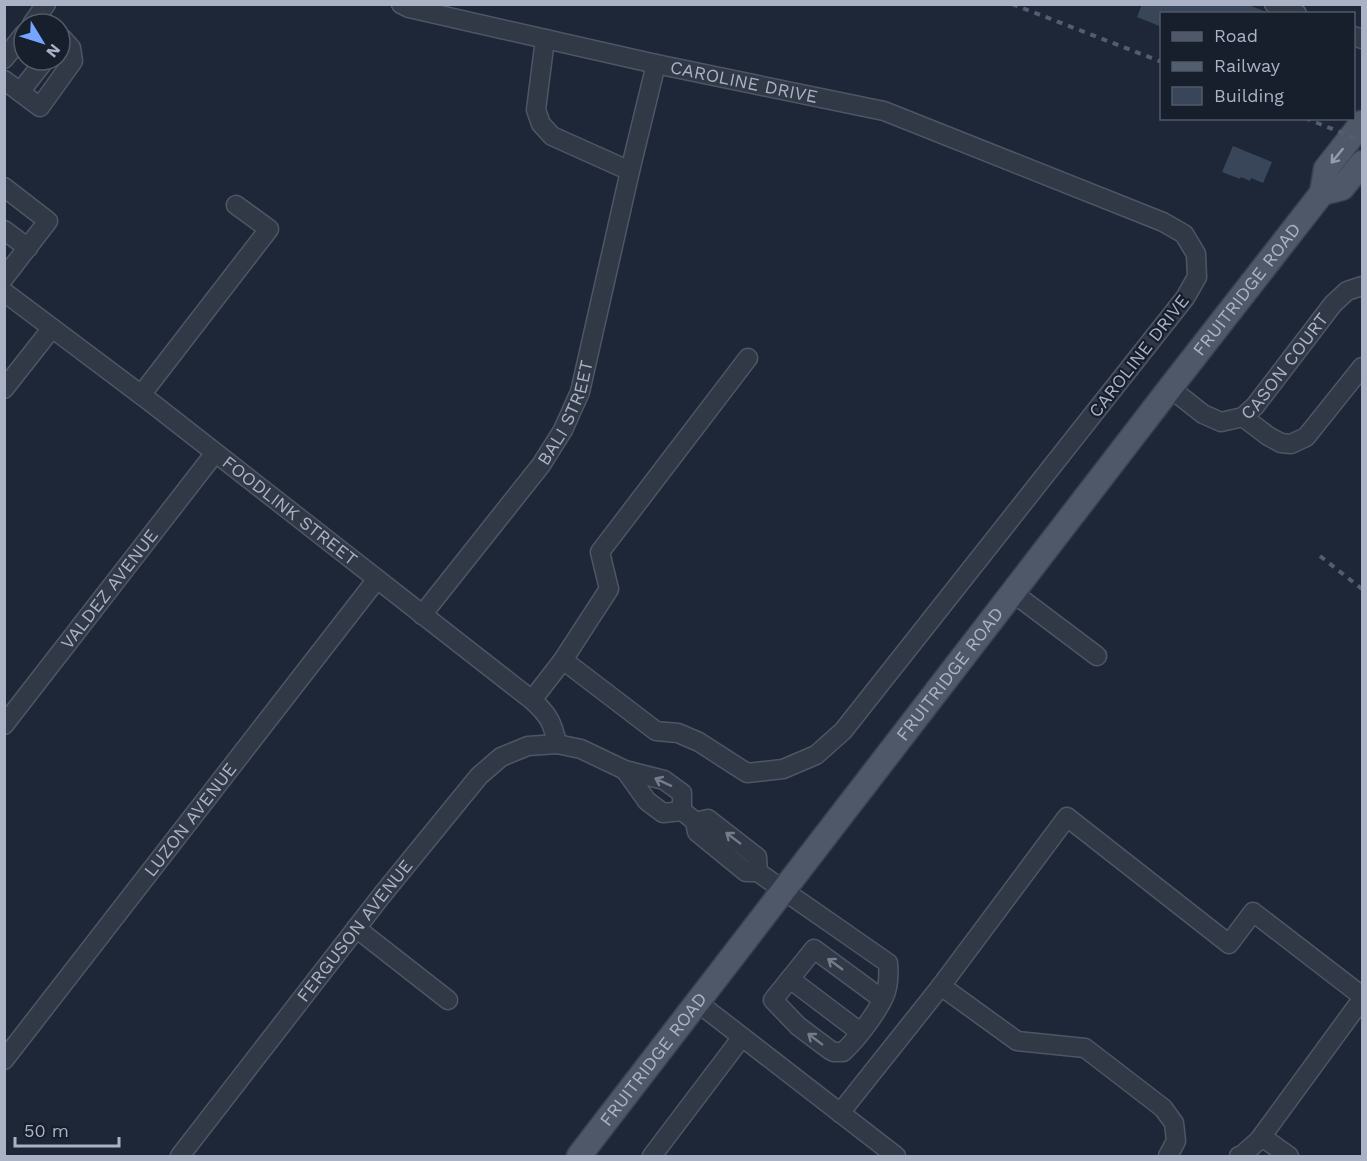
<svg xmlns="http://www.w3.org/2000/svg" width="1367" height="1161" viewBox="0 0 1367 1161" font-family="'Work Sans',sans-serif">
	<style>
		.building { fill: #394558 }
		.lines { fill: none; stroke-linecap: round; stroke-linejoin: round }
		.minor-casing { stroke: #4e5666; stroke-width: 21 }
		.major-casing { stroke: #3a4251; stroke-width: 27 }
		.minor { stroke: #313947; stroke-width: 18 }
		.major { stroke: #4e5868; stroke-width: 24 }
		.rail { stroke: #525d6f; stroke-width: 4; stroke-dasharray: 6 6; stroke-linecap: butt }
		.oneway { stroke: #939cae }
		.oneway2 { stroke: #747c8c }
		.labels { text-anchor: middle; stroke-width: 4.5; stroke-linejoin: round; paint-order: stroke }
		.street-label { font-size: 18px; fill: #aab3c5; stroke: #171e2c }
	</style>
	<rect width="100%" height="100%" fill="#1d2737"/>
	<path class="building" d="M1142,4h104l23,9 -107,1v13l-25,-10z
		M1233,146l39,16 -9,21 -12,-5 -1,3 -9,-4 -1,2 -18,-7z"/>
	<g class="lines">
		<g class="minor-casing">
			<g id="minor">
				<path id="s1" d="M401,4l8,4 247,56 228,47 279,111 21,12 12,20 1,23 -12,21 -342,433 -27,24 -33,14 -36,4 -48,-31 -21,-9 -22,-2 -93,-71"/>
				<path d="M1274,4l23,10"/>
				<path d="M32,24l14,-20"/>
				<path d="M1354,36l8,3"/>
				<path d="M545,39l-9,71 5,14 11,12 78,35"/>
				<path d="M4,59l20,-25"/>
				<path d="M4,80l36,27 33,-46 -2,-13 -9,-10 -2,3"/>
				<path d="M20,92l25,-32"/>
				<path d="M4,187l44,34 -44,57"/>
				<path d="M4,230l24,18"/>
				<path id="s2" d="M4,292l144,108 384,300c16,14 21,23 25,44"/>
				<path id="s3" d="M1170,388l33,26 18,8 22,-5 12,-11 78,-102 14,-13 15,-5"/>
				<path d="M4,389l48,-61"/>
				<path d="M141,395l128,-166 -33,-24"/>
				<path d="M1243,417l25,19 13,7 10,1 15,-7 56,-70"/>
				<path d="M1012,592l85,64"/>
				<path id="s4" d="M422,615l119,-150 22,-35 17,-38 50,-221 26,-107"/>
				<path d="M532,700l31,-40 46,-71 -9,-37 148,-194"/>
				<path id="s5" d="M4,725l211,-272"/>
				<path d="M625,770l22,31 16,12 19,-2 9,7"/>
				<path d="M695,822l13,-3 49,38 1,15 25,18 105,73c1,12 1,23 -4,34 -8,17 -27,42 -41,55h-9l-4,-2 -32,-24 -25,-26 41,-51 68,50"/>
				<path d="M695,822l2,10 49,40h12"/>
				<path d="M356,928l92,72"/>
				<path d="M790,979l70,53"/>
				<path d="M941,986l76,55 68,7 78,60 11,15 2,18 -8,15"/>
				<path d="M697,1002l199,154"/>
				<path id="s6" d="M4,1060l373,-481"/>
				<path d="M840,1113l101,-127 126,-169 162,127 24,-32 109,84"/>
				<path d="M1262,1137l27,19"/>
				<path id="s7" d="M180,1156l202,-261 97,-119 22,-19 27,-11 29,-2 24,5 44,21 39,10 18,13v18"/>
				<path d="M652,1156l90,-119"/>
				<path d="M1239,1156h2l18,-16 98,-134 5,-2"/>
			</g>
		</g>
		<g class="major-casing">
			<g id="major">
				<path d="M1322,193l20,-5 20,-25"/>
				<path id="s8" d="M579,1156l591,-768 152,-195 4,-24 36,-46"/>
			</g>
		</g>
		<use href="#minor" class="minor"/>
		<use href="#major" class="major"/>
		<path class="rail" d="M1012,4l150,58
			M1305,118l57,23
			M1320,556l42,33"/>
	</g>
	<defs><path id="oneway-shaft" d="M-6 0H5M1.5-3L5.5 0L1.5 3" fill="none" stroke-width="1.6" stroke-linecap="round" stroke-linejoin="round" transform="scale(1.5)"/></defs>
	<use class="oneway" href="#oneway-shaft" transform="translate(1337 156) rotate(129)"/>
	<g class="oneway2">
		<use href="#oneway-shaft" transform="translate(663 782) rotate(-155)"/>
		<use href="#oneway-shaft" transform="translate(733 838) rotate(-143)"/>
		<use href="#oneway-shaft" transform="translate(835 964) rotate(-144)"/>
		<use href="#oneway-shaft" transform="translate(815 1039) rotate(-143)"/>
	</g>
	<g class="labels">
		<g class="street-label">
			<text dy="6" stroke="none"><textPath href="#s1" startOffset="352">CAROLINE DRIVE</textPath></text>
			<text dy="6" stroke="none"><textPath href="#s8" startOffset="1094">FRUITRIDGE ROAD</textPath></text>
			<text transform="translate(1139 356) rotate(-52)" y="6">CAROLINE DRIVE</text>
			<text dy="6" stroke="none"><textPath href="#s3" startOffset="150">CASON COURT</textPath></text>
			<text dy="6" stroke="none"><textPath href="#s4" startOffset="250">BALI STREET</textPath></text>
			<text dy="6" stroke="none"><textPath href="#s2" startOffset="360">FOODLINK STREET</textPath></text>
			<text dy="6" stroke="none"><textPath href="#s5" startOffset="172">VALDEZ AVENUE</textPath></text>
			<text dy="6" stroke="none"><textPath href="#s8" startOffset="608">FRUITRIDGE ROAD</textPath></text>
			<text dy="6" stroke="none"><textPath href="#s6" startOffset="304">LUZON AVENUE</textPath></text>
			<text dy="6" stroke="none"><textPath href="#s7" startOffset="285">FERGUSON AVENUE</textPath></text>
			<text dy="6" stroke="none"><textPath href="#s8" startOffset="122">FRUITRIDGE ROAD</textPath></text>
		</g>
	</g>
	<rect width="1367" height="1161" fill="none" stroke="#aab3c5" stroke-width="12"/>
	<rect x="1160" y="12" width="195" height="108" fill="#171e2c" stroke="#525a69" stroke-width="1.5"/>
	<rect x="1172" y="32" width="30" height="9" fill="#4e5868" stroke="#525a69" stroke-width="1.5"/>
	<text x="1214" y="42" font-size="18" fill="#aab3c5">Road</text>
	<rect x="1172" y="62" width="30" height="9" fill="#525d6f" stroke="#525a69" stroke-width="1.5"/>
	<text x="1214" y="72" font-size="18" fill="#aab3c5">Railway</text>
	<rect x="1172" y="87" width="30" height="18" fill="#394558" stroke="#525a69" stroke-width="1.5"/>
	<text x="1214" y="102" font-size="18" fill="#aab3c5">Building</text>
	<g transform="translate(42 42) rotate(128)"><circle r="28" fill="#171e2c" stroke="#525a69" stroke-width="1.5"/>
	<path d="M0-4.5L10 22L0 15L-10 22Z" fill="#75a5ff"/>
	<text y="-9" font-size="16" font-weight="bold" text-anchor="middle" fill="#aab3c5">N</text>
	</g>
	<path d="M15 1137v9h104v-9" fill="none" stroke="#aab3c5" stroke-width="3"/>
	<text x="24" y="1137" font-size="18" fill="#aab3c5" stroke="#171e2c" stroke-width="4.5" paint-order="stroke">50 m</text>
</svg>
